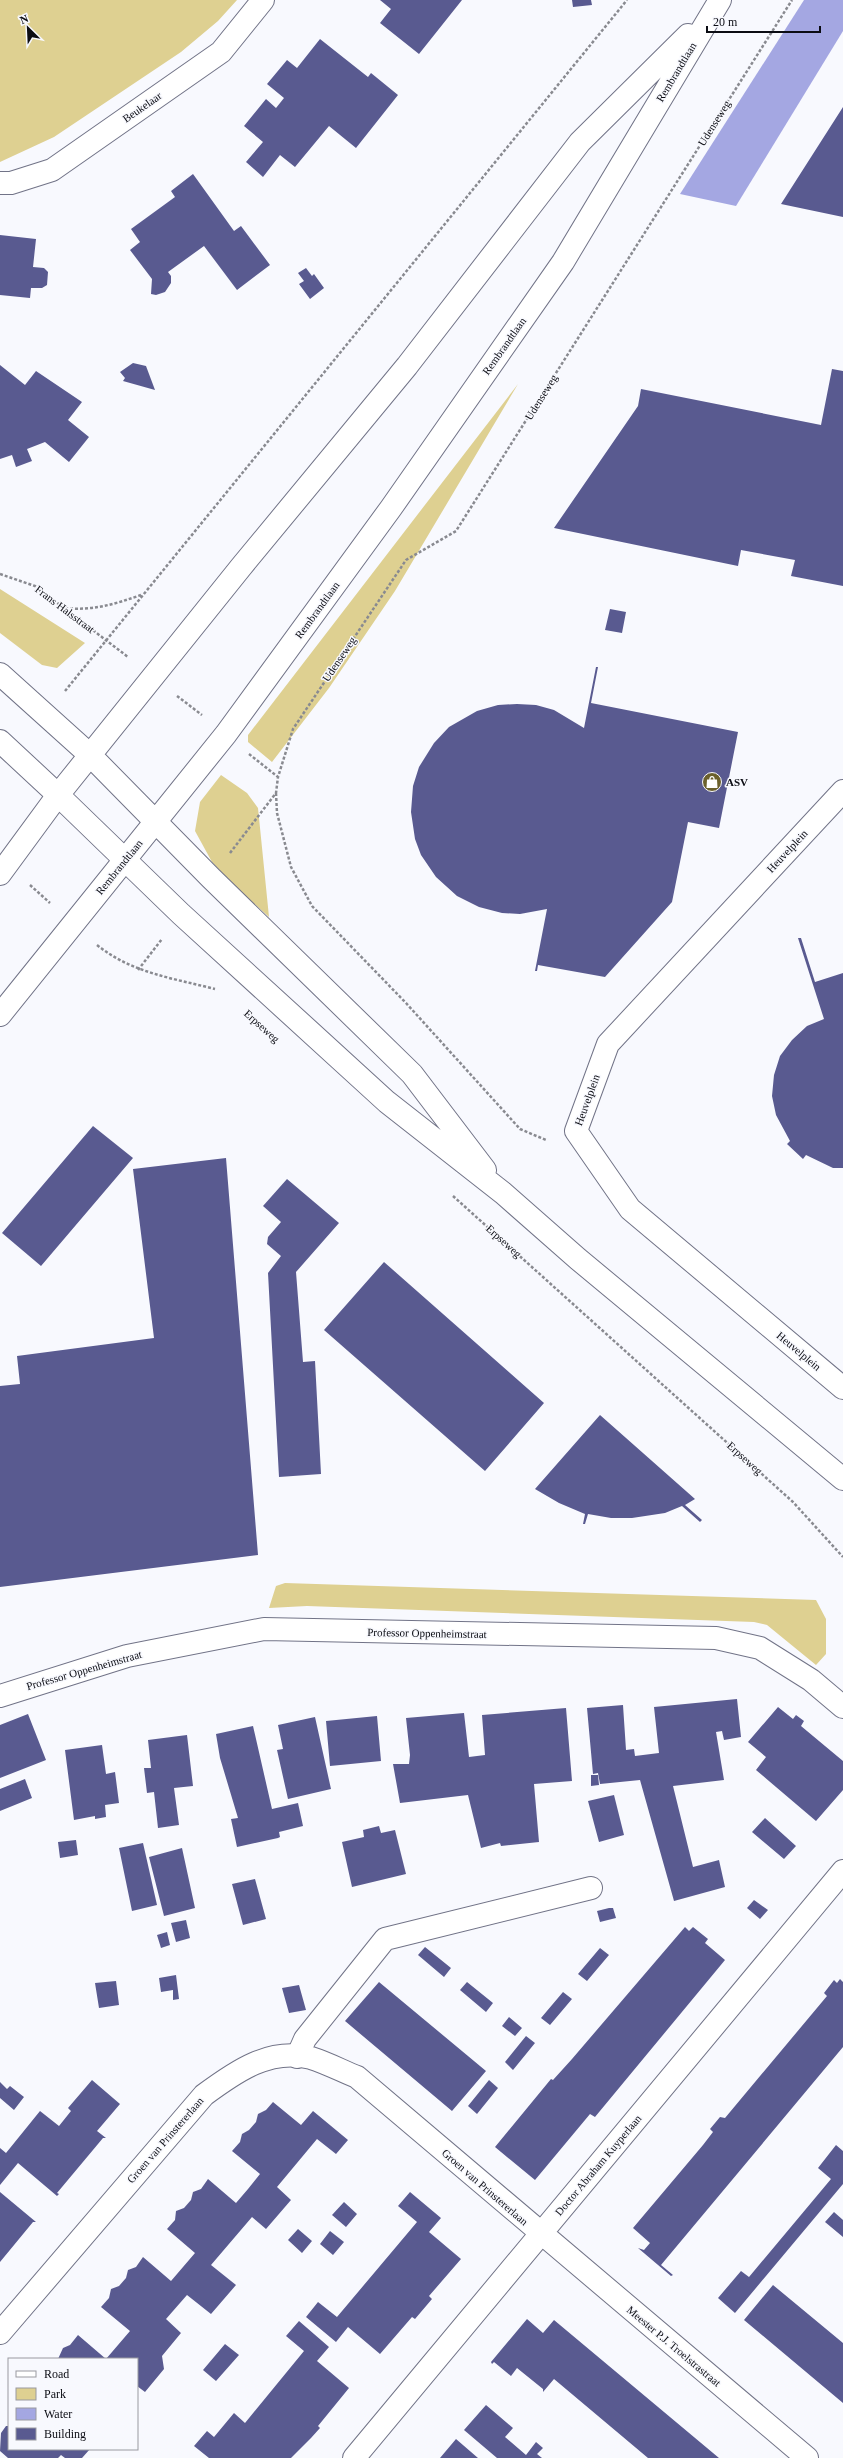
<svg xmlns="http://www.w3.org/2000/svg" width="843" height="2458" viewBox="0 0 843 2458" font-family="Georgia,serif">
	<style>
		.green { fill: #ded091 }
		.water { fill: #a4a7e2 }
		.building { fill: #595a90 }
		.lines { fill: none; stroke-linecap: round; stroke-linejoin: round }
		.service-casing { stroke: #717387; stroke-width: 24 }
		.minor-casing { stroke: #717387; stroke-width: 24 }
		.tertiary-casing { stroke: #717387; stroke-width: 24 }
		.secondary-casing { stroke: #717387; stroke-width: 24 }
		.path { stroke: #898a90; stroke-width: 2.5; stroke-dasharray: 3 2; stroke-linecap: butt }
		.service { stroke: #fff; stroke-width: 22 }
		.minor { stroke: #fff; stroke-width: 22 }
		.tertiary { stroke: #fff; stroke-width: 22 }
		.secondary { stroke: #fff; stroke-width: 22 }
		.labels { text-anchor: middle; stroke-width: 3; stroke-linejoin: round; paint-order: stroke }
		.street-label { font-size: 11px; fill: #0b0c13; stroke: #f8f9fe }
		.poi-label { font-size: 11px; font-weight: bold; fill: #0b0c13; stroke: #f8f9fe; text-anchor: start }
	</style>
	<rect width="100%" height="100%" fill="#f8f9fe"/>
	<path class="green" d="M0,0h237l-19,21 -37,31 -127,85 -54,25z
		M518,384l-123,207 -66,97 -57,74 -24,-20v-7z
		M0,589l85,54 -28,25 -15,-3 -42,-32z
		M221,775l26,18 11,15 11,109 -37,-33 -20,-22 -17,-31 5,-29z
		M285,1583l531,17 10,19v35l-10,11 -49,-40 -13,-3 -447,-16 -38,2 7,-22z"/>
	<path class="water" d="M804,0h39v31l-107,175 -56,-12z"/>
	<path class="building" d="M380,0h82l-43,54 -39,-31 11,-14z
		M572,0h19l1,5 -19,2z
		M320,39l48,38 3,-4 27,22 -42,53 -27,-22 -34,41 -15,-12 -17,22 -17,-15 17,-20 -19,-16 22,-27 10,9 8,-10 -17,-14 20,-24 10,8z
		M843,107v110l-62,-13z
		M193,174l41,57 7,-5 29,39 -33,25 -33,-44 -36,26 3,4v7l-6,9 -9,3 -5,-1 1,-15 -22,-29 10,-8 -9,-13 44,-32 -4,-6z
		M0,235l36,4 -3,28 11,1 4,4 -1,13 -5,3h-11l-1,10 -30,-3z
		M306,268l6,8 2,-2 10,14 -14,11 -11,-15 5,-3 -6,-8z
		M133,363l13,3 9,24 -32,-9 2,-3 -5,-6z
		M0,365l25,20 11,-14 46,31 -14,18 21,17 -20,25 -24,-20 -18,7 5,12 -16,6 -4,-12 -12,4z
		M832,369l11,2v215l-52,-10 4,-16 -54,-10 -3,16 -184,-38 84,-122 3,-17 180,36z
		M610,609l16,3 -4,21 -17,-3z
		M596,667h2l-7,36 147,29 -19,96 -31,-6 -16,80 -67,75 -67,-12 -1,6h-2l12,-62 -27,5 -18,-1 -23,-6 -22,-11 -21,-19 -15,-22 -6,-16 -4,-27 2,-26 6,-19 15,-24 15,-16 28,-16 21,-6 19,-1 19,1 18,5 30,18z
		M798,938h3l14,44 28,-9v195h-10l-27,-13 -3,4 -16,-15 3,-3 -14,-26 -4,-19 2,-21 6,-19 12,-16 15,-14 17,-7z
		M93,1126l40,32 -92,108 -39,-33z
		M226,1158l32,397 -258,32v-201l20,-2 -3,-28 137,-18 -21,-169z
		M287,1179l52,44 -43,49 7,90 12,-1 6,113 -42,3 -11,-204 13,-17 -14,-12 1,-7 13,-15 -18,-16z
		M384,1262l160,141 -59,68 -161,-141z
		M600,1415l95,84 -10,6 17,15 -2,2 -18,-16 -17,7 -33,5h-21l-23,-4 -3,10h-2l2,-10 -26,-11 -24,-14z
		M737,1699l4,38 -17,3 -2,-9 -6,1 8,48 -51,6 20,81 26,-7 6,27 -51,14 -34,-121 -40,4 -2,-11 -5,1 -6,-66 36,-3 3,45 8,-1 1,7 24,-3 -5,-46z
		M778,1707l15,12 3,-4 8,6 -3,5 42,35v29l-27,31 -60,-51 10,-13 -18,-15z
		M566,1708l6,73 -38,3 5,58 -38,4 -1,-3 -19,5 -13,-53 -68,8 -7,-39h16l1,-9 -4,-37 58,-5 5,44 16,-2 -3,-40z
		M28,1714l18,46 -46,18v-53z
		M377,1716l4,45 -51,5 -4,-45z
		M315,1717l16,72 -43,10 -11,-49 6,-1 -5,-24z
		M253,1726l19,83 26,-6 5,23 -24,6 1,5 -2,1 -41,9 -6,-28 7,-1 -18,-60 -4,-24z
		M187,1735l6,51 -19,2 5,37 -21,3 -4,-36 -7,1 -3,-25h7l-3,-28z
		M102,1745l4,29 9,-2 4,31 -14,2 1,12 -11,2v-3l-21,4 -9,-70z
		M591,1775h7l1,10 -8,1z
		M25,1779l7,19 -32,13v-22z
		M614,1795l10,40 -25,7 -11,-41z
		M765,1818l31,28 -12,13 -32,-27z
		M379,1826l2,7 14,-3 11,44 -54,13 -10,-45 22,-5 -1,-7z
		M76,1840l2,15 -18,3 -2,-16z
		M143,1843l14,62 -25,6 -13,-63z
		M182,1848l13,60 -31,8 -15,-59z
		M255,1879l11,40 -23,6 -11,-41z
		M754,1900l14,10 -8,9 -13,-11z
		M609,1908h4l3,10 -16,4 -3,-11z
		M186,1920l4,18 -14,4 -5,-19z
		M685,1927l4,4 4,-4 15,12 -3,4 20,17 -130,157 -5,-3 -55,66 -40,-33 56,-68 2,1 19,-21z
		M167,1932l3,13 -9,3 -4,-13z
		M425,1947l26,21 -7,9 -26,-22z
		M600,1948l9,7 -22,26 -9,-7z
		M176,1975l3,24 -6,1v-10l-12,2 -2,-14z
		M840,1979l3,3v65l-182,218 12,10 -2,1 -33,-28 6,2 6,-7 -17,-15 70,-83 10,-13 -3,-3 10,-12 5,1 102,-122 -3,-3 10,-13 3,3z
		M116,1981l3,24 -20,3 -4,-25z
		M379,1982l107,89 -34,40 -107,-90z
		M467,1982l26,21 -7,9 -26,-22z
		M299,1985l7,25 -17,3 -7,-25z
		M563,1992l9,7 -22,26 -9,-7z
		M509,2017l13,11 -7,8 -13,-10z
		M526,2036l9,7 -22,27 -8,-8z
		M92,2080l28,24 -23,27 9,7h-3l-46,55 2,1 -2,2 -39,-33 -18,22v-37l6,5 34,-42 19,15 12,-15 -3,-3z
		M489,2080l9,8 -21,26 -9,-8z
		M0,2082l7,7 3,-3 14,11 -10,13 -14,-12z
		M273,2102l28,23 12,-14 35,29 -12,14 -19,-15 -40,48 14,13 -25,29 -14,-12 -41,48 25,20 -25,29 -24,-19 -21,24 15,14 -19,23 2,13 -19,23 -8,-6v-27h-31l24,-28 -29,-24 8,-9 2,-9 8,-3 7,-8 2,-8 8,-3 7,-10 28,24 24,-28 -28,-24 8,-9 1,-9 8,-3 7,-8 2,-8 8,-3 7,-10 28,24 12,-14 12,-15 -28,-23 8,-9 2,-8 7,-4 7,-8 2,-8 8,-4z
		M836,2145l7,6v33l-108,129 -17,-15 23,-27 8,6 82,-98 -13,-11z
		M0,2192l36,30h-3l-33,40z
		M410,2192l31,26 -12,14 32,27 -32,37 3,3 -17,20 -3,-2 -32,37 -32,-27 -12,15 -30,-25 12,-15 19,15 80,-95 -19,-16z
		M344,2202l13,12 -11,13 -14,-12z
		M834,2212l9,8v17l-18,-15z
		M298,2229l14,12 -10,12 -14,-13z
		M330,2231l14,11 -11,13 -13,-11z
		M773,2285l70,58v60l-99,-83z
		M527,2319l16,14 11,-13 165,138h-71l-94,-79 -11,13v-3l-26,-21 -6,8 -17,-14 -2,2 -1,-2z
		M299,2321l30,26 -12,14 32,27 -31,38 2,2 -9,10 -20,20h-82l-15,-12 13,-15 7,6 20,-24 11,10 59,-72 -18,-15z
		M78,2335l28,24h-48l5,-11 7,-3z
		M225,2344l14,11 -23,26 -13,-11z
		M486,2405l27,23 -8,9 21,18 10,-13 7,6 -6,6 5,4h-45l-33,-28z
		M6,2426h3v23h81l-8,9h-17l-4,-3 -3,3h-50l-8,-7 1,-18z
		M456,2439l22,19h-38z"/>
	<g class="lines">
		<g class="service-casing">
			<path id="service" d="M297,2057l8,-18 80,-100 206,-51"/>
		</g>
		<g class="minor-casing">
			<path id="minor" d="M0,183h11l41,-13 169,-118 42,-52
				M843,791l-235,253 -32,87 54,78 213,179
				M0,1696l127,-40 137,-27 452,9 44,10 51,32 32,27
				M0,2333l204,-238c31,-23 66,-48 107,-37 16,5 31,13 46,19l450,381
				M354,2458l489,-587"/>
		</g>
		<g class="tertiary-casing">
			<path id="tertiary" d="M0,674l91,82
				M0,741l58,54"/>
		</g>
		<g class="secondary-casing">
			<path id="secondary" d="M91,756l120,122 201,196 73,96
				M58,795l123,119 206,188 116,91 75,66 265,220
				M0,874l58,-79 183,-228 166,-201 173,-224 108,-107
				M0,1015l226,-281 165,-226 172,-246 157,-262"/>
		</g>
		<path class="path" d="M0,574l35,12 93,71
			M65,608c28,3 50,-4 76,-13
			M65,691l562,-691
			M177,696l25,19
			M249,754l29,23
			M276,793l1,20 14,54 21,39 94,97 114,126 26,11
			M230,853l46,-60 2,-16 15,-48 113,-169 50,-29 336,-531
			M30,885l20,18
			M97,945c35,28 75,33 118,44
			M138,970l24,-31
			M453,1196l340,306 50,55"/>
		<use href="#service" class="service"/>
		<use href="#minor" class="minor"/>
		<use href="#tertiary" class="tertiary"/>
		<use href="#secondary" class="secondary"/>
	</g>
	<defs>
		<g id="shop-disc" transform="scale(1)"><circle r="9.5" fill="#6b602c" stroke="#f8f9fe"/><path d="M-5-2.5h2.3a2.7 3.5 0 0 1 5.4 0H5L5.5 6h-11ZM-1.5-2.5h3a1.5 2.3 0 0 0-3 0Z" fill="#fff"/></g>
	</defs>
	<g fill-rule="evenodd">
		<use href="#shop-disc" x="712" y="782"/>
	</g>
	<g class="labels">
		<g class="street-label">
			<text transform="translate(676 72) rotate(-59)" y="4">Rembrandtlaan</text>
			<text transform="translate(142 107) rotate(-35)" y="4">Beukelaar</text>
			<text transform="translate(714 123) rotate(-58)" y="4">Udenseweg</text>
			<text transform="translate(504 346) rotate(-55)" y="4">Rembrandtlaan</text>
			<text transform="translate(541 397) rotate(-58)" y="4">Udenseweg</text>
			<text transform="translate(65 609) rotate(37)" y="4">Frans Halsstraat</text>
			<text transform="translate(317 610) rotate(-54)" y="4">Rembrandtlaan</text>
			<text transform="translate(339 659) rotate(-56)" y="4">Udenseweg</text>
			<text transform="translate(787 851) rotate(-47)" y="4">Heuvelplein</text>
			<text transform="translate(119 867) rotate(-51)" y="4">Rembrandtlaan</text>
			<text transform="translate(262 1026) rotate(42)" y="4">Erpseweg</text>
			<text transform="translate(587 1100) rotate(-70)" y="4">Heuvelplein</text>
			<text transform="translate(504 1241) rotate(42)" y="4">Erpseweg</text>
			<text transform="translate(799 1351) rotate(40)" y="4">Heuvelplein</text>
			<text transform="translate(745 1458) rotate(42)" y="4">Erpseweg</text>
			<text transform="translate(427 1633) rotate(1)" y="4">Professor Oppenheimstraat</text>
			<text transform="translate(84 1670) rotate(-16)" y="4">Professor Oppenheimstraat</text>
			<text transform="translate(165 2140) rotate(-49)" y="4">Groen van Prinstererlaan</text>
			<text transform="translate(598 2165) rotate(-50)" y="4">Doctor Abraham Kuyperlaan</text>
			<text transform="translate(485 2187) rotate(41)" y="4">Groen van Prinstererlaan</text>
			<text transform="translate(674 2346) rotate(40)" y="4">Meester P.J. Troelstrastraat</text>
		</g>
		<g class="poi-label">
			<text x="726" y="786">ASV</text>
		</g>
	</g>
	<rect x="8" y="2358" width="130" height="92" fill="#f8f9fe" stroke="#999aa0"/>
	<rect x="16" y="2371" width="20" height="6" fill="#ffffff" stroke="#999aa0"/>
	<text x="44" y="2378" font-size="12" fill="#0b0c13">Road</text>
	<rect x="16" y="2388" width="20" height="12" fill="#ded091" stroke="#999aa0"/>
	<text x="44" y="2398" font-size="12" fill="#0b0c13">Park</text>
	<rect x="16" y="2408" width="20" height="12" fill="#a4a7e2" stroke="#999aa0"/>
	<text x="44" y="2418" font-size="12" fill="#0b0c13">Water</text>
	<rect x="16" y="2428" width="20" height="12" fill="#595a90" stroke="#999aa0"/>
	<text x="44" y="2438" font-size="12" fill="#0b0c13">Building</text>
	<g transform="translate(28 28) rotate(336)" stroke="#f8f9fe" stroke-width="3" paint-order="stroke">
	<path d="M0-3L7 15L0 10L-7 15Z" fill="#0b0c13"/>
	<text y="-6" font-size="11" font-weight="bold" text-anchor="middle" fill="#0b0c13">N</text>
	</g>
	<path d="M707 26v6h113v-6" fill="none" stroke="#0b0c13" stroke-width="2"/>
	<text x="713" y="26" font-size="12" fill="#0b0c13" stroke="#f8f9fe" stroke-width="3" paint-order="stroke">20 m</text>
</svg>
